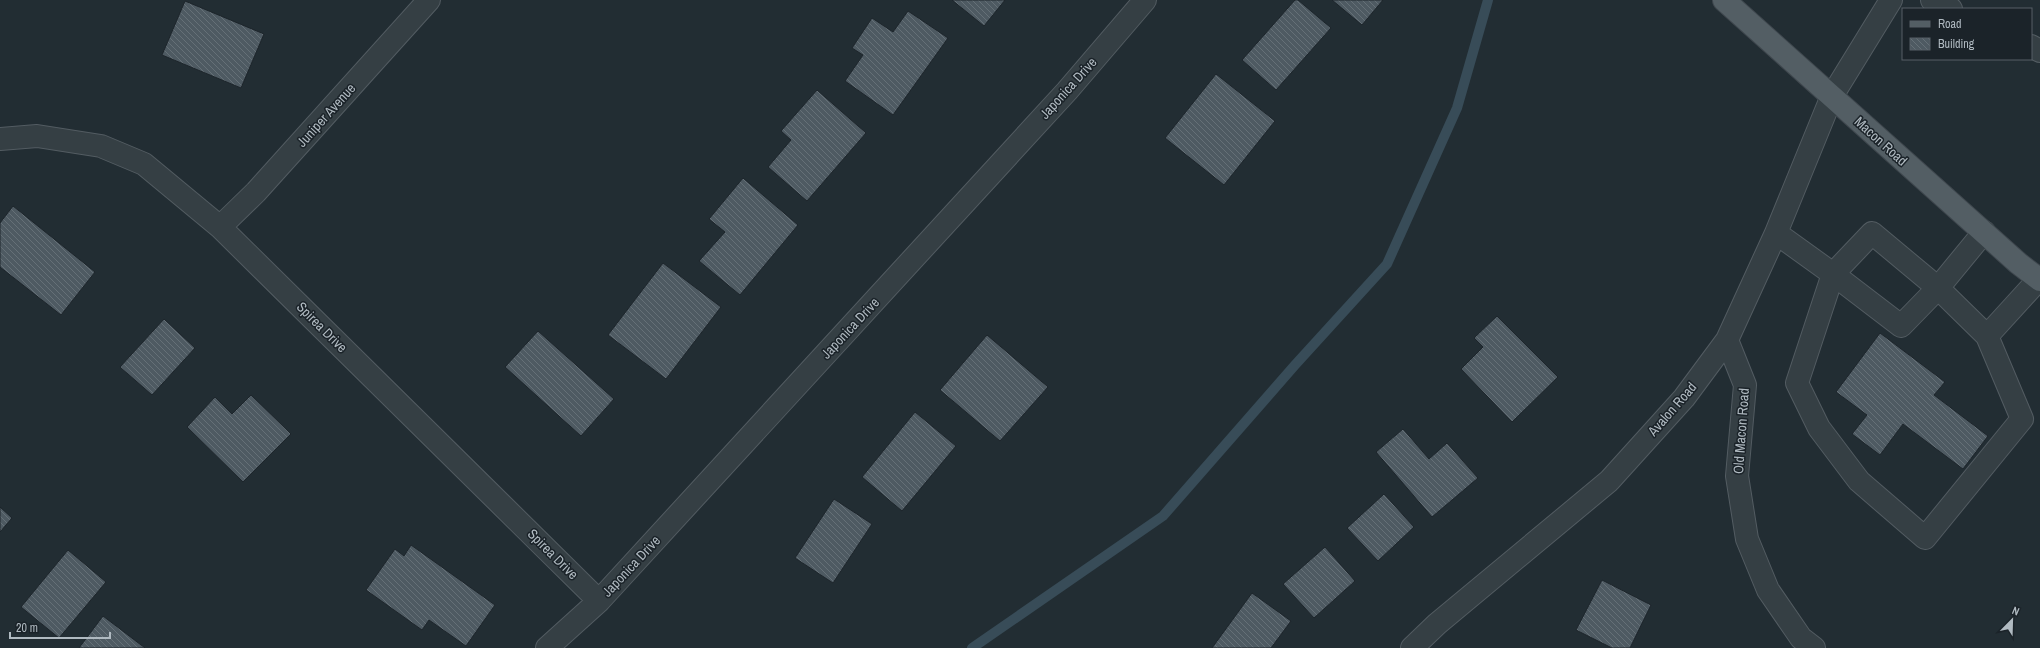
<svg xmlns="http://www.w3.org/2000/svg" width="2040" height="648" viewBox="0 0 2040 648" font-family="'Archivo Narrow',sans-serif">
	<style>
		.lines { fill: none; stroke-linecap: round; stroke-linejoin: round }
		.stream { stroke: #384c58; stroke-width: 10 }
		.building { fill: url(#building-back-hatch); stroke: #1d252b }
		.minor-casing { stroke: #535c62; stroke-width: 24 }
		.major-casing { stroke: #3f474e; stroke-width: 24 }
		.minor { stroke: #353f44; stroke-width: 22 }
		.major { stroke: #535e64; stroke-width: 22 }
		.labels { text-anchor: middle; stroke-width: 3; stroke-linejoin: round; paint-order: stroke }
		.street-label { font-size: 14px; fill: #b0bac1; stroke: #1b2329 }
	</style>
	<defs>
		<pattern id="building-back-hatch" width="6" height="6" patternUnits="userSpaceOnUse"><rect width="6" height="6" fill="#4e5a62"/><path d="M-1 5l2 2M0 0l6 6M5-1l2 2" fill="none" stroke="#657077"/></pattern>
	</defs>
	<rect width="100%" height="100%" fill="#222d33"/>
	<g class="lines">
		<path class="stream" d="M972,648l191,-132 132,-151 92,-101 70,-156 31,-108"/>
	</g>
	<path class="building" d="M952,0h53l-21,26z
		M1295,0h3l33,28 -55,62 -34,-30z
		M1332,0h51l-21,25z
		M185,1l79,33 -23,54 -79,-33z
		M908,11l40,27 -55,77 -48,-34 18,-26 -11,-7 20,-30 21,14z
		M1216,74l59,47 -51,64 -59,-47z
		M817,90l49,43 -59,68 -39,-34 23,-27 -10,-9z
		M743,178l55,47 -58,70 -41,-34 26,-29 -16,-13z
		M13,206l82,66 -34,43 -61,-48v-44z
		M663,263l58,44 -55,72 -58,-44z
		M1497,316l61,61 -46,45 -51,-53 22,-22 -9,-9z
		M164,319l31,29 -43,47 -32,-28z
		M538,331l76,68 -33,37 -76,-69z
		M1880,333l65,49 -11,13 54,41 -25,33 -60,-45 -23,31 -28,-21 15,-19 -31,-23z
		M987,335l61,52 -48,54 -60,-51z
		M251,395l40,39 -48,48 -56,-55 28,-30 17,17z
		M915,412l41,34 -54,65 -40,-34z
		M1403,429l26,30 18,-16 31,35 -46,39 -56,-65z
		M1384,494l30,33 -36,34 -31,-33z
		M834,499l38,25 -39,59 -38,-25z
		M0,507l12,11 -12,14z
		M411,545l84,60 -29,41 -37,-26 -7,10 -56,-40 29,-41 9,7z
		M1325,547l30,34 -41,37 -31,-34z
		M68,550l38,32 -47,56 -38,-31z
		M1602,580l49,25 -21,43h-18l-36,-18z
		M1252,593l39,28 -20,27h-59z
		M103,616l42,32h-66z"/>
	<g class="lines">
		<g class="minor-casing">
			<path id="minor" d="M1932,0l19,9
				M2031,46l9,5
				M0,139l37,-3 64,10 43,18 76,63 379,374
				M220,227l36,-35 173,-192
				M1984,232l-46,56 -37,38 -68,-52 -36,109 22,45 40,53 66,57 97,-119 -35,-83
				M1776,233l57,41 39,-41 66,55 49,48 52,-57
				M1727,340l18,45 -8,91 10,63 21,51 33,48 13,10
				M547,648l52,-47 468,-510 78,-91
				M1412,648l25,-24 172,-143 75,-83 43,-58 49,-107 56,-137 59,-96"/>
		</g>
		<g class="major-casing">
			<path id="major" d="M1724,0l294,263 22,17"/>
		</g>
		<use href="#minor" class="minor"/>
		<use href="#major" class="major"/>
	</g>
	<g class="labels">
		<g class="street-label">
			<text transform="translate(1068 88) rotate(-48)" y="5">Japonica Drive</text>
			<text transform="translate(326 115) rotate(-48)" y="5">Juniper Avenue</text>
			<text transform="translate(1881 141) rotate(42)" y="5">Macon Road</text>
			<text transform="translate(322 327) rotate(45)" y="5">Spirea Drive</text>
			<text transform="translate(850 328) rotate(-47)" y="5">Japonica Drive</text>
			<text transform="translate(1672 409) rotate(-49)" y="5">Avalon Road</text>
			<text transform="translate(1741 431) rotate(-86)" y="5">Old Macon Road</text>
			<text transform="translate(553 554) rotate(45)" y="5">Spirea Drive</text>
			<text transform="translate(631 566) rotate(-47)" y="5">Japonica Drive</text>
		</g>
	</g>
	<rect x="1902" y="8" width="130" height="52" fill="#1b2329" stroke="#575f66"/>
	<rect x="1910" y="21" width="20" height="6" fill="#535e64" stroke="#575f66"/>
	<text x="1938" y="28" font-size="12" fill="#b0bac1">Road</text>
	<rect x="1910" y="38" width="20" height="12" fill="url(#building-back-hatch)" stroke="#575f66"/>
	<text x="1938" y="48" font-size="12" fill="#b0bac1">Building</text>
	<g transform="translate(2012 620) rotate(23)" stroke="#1b2329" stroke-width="3" paint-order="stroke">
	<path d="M0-3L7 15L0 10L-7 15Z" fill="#b0bac1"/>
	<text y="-6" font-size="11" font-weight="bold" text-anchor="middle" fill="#b0bac1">N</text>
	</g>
	<path d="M10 632v6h100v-6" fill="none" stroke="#b0bac1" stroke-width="2"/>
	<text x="16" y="632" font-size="12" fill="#b0bac1" stroke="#1b2329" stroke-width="3" paint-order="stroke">20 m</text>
</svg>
